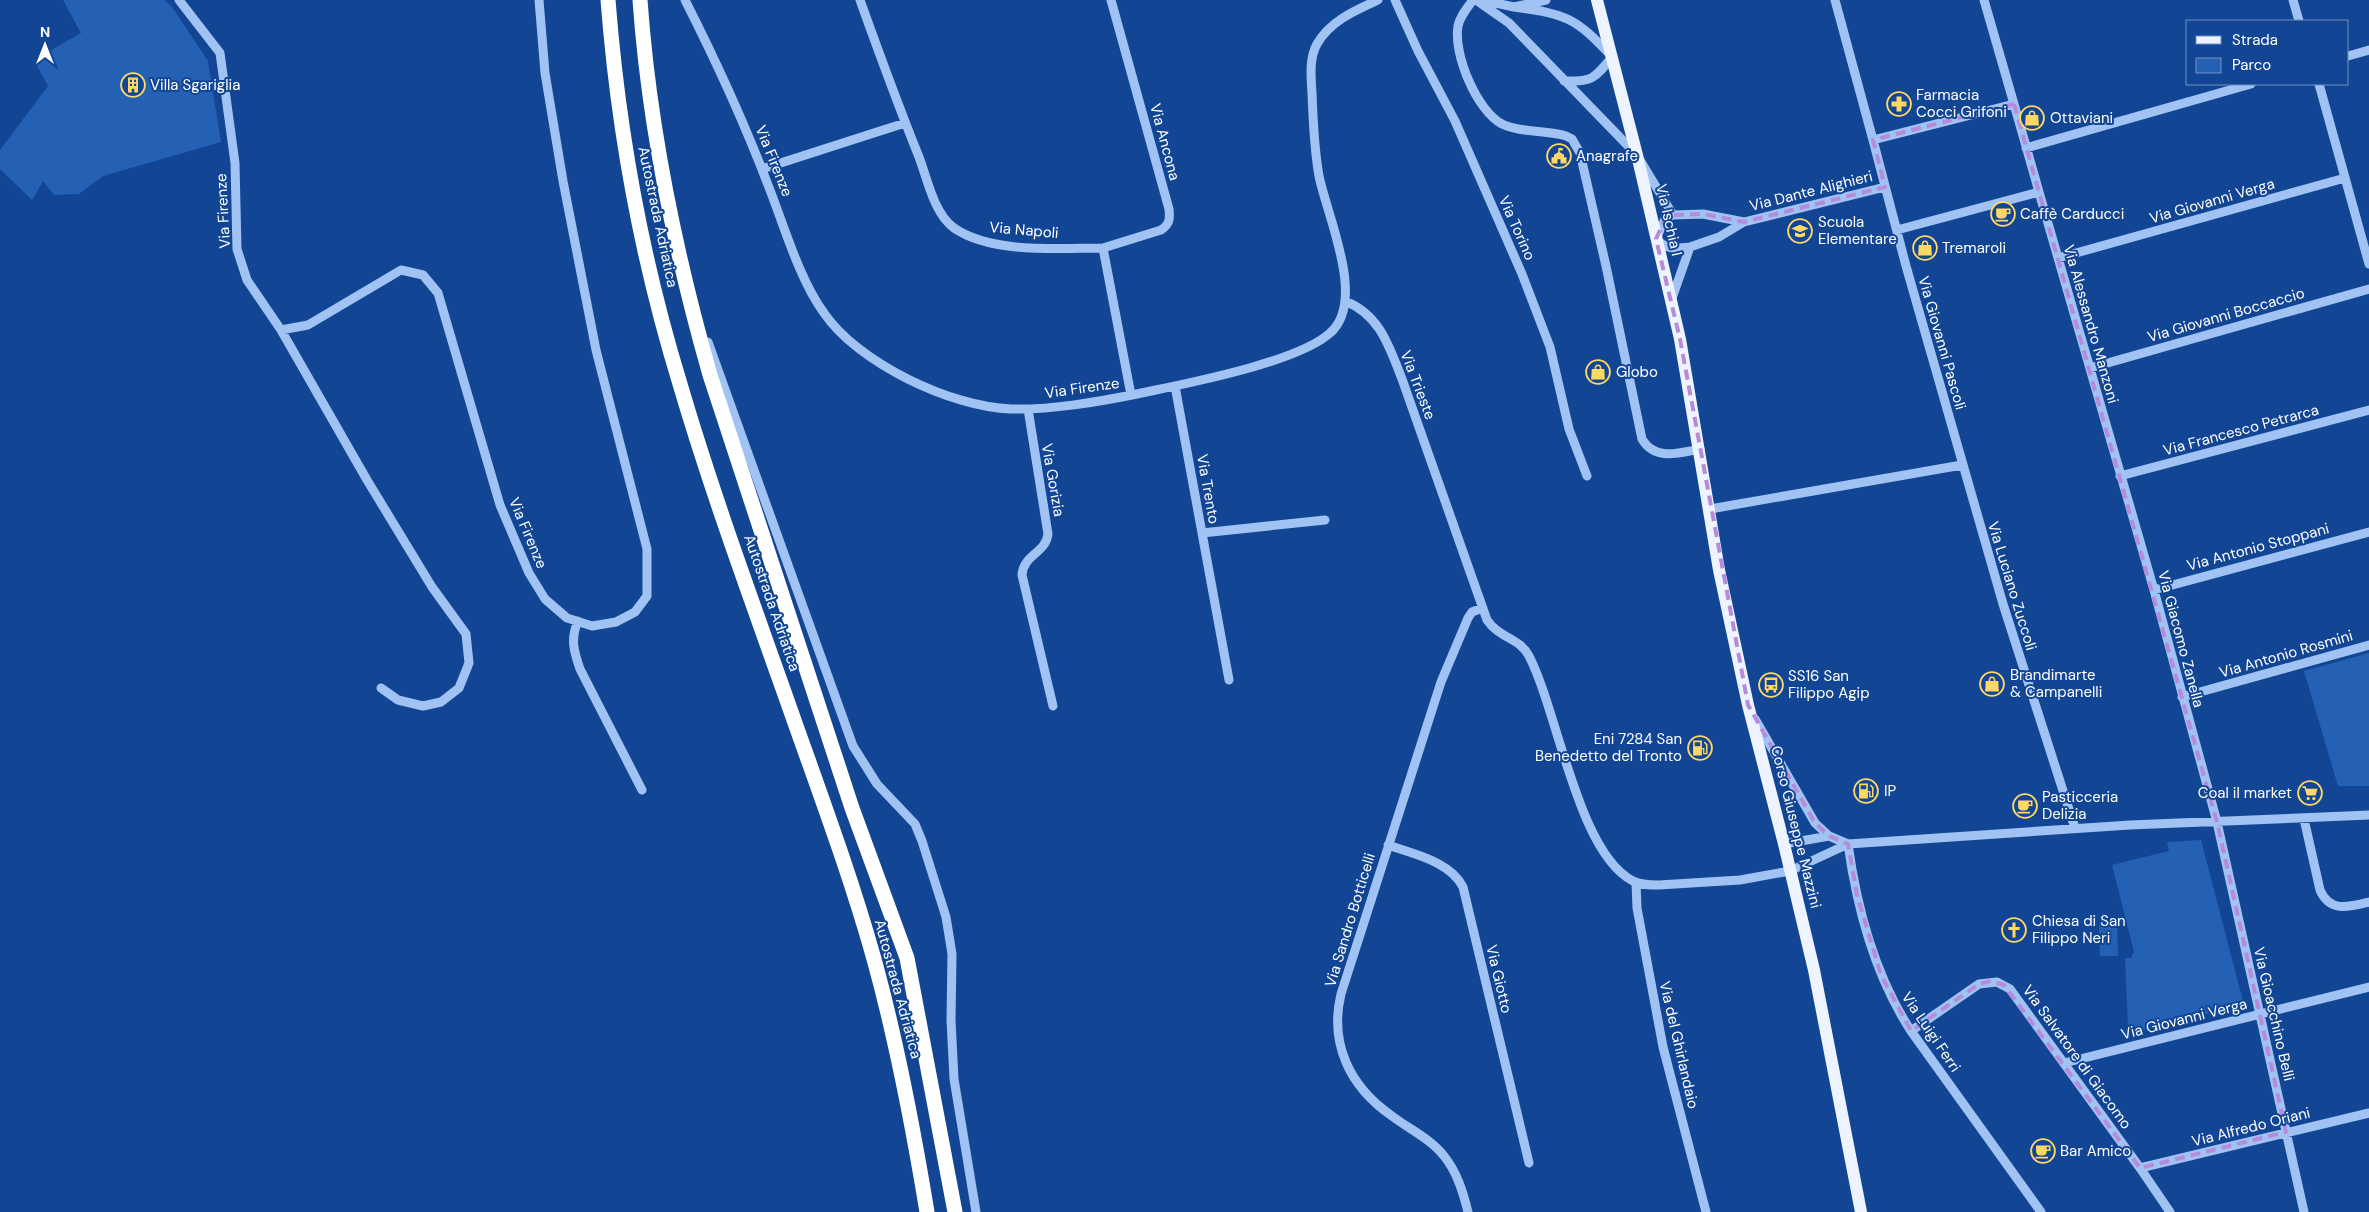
<svg xmlns="http://www.w3.org/2000/svg" width="2369" height="1212" viewBox="0 0 2369 1212" font-family="'DM Sans',sans-serif">
	<style>
		.green { fill: #2460b4 }
		.lines { fill: none; stroke-linecap: round; stroke-linejoin: round }
		.minor { stroke: #a1c3f3; stroke-width: 9 }
		.major { stroke: #edf3ff; stroke-width: 12 }
		.highway { stroke: #fff; stroke-width: 15 }
		.marked { fill: none; stroke: #b68bdc; stroke-width: 4; stroke-dasharray: 10 6; stroke-linejoin: round }
		.labels { text-anchor: middle; stroke-width: 4; stroke-linejoin: round; paint-order: stroke }
		.poi-label { font-size: 15px; fill: #fff; stroke: #124695; text-anchor: start }
		.street-label { font-size: 15px; fill: #fff; stroke: #124695 }
	</style>
	<rect width="100%" height="100%" fill="#124695"/>
	<path class="green" d="M63,0h101l8,7 36,54 13,81 -118,34 -24,18 -25,1 -11,-14 -11,19 -32,-31v-19l48,-64 -14,-26 47,-27z
		M2369,653v133h-31l-34,-115z
		M2201,840l43,165 -114,28 -2,-6 -3,-69h6l3,-6 -22,-87 57,-14 -2,-9z
		M2117,921l1,35h-18l-1,-34z"/>
	<g class="lines">
		<path class="minor" d="M179,0l41,53 15,110 2,86 10,31 34,50 27,-5 93,-55 22,5 15,18 62,212 29,68 16,26 22,19 25,8 24,-4 19,-10 12,-16v-47l-51,-199 -33,-169 -18,-108 -6,-73
			M685,0c31,61 59,122 83,185 16,40 31,94 56,128 34,50 127,94 187,96 41,1 86,-7 126,-15 46,-10 160,-31 193,-61 37,-32 -3,-117 -11,-157 -5,-28 -6,-55 -7,-83 -1,-16 -3,-35 5,-49 13,-23 39,-34 61,-44
			M860,0c19,53 38,105 59,157 8,21 15,57 35,71 38,26 104,20 149,20l28,147
			M1395,0l23,51 37,70 67,153 28,73 19,82 18,47
			M1473,0c-6,8 -13,16 -15,26 -5,28 19,85 44,98 19,9 44,6 64,12l6,3 8,14 26,113 36,173c13,22 36,14 58,10
			M1476,0l33,23 128,132 36,60 30,-1 41,8
			M1482,0l32,7 32,-7
			M1835,0l38,140
			M1984,0l30,104
			M2293,0l6,21
			M1514,7c53,7 62,11 98,50 -17,21 -19,25 -48,24
			M2348,56l21,-6
			M2319,84l50,180
			M2026,148l225,-64
			M762,169l143,-46
			M2039,192l115,398 63,232 87,390
			M1673,215l-8,4 -9,20c11,11 19,10 34,8
			M1897,230l142,-38 -25,-88 -141,36 33,126 97,338 72,224
			M1103,248l58,-18c9,-6 9,-11 8,-21l-58,-209
			M2058,258l287,-80
			M1345,301c35,14 44,45 57,78l85,241c13,19 32,17 42,36 29,56 49,197 104,225 7,4 17,4 26,4l81,-5 50,-9 58,-27 282,-19 239,-10
			M1671,301l19,-54 29,-10 25,-15 141,-35
			M281,330l86,150 65,107 34,47 3,29 -10,25 -18,14 -18,4 -25,-6 -17,-12
			M708,342l145,404 24,38 38,40 7,17 24,76 6,37 -1,66 3,59 22,133
			M2090,368l279,-79
			M1175,386l27,147 123,-13
			M1028,409l20,125c-2,19 -25,21 -26,41l31,131
			M2120,476l249,-66
			M1710,509l252,-44
			M1202,533l27,147
			M2154,590l215,-58
			M578,621c-8,18 -4,31 2,48l62,121
			M2182,697l187,-52
			M1755,719l60,104 14,13 19,8
			M2304,819l16,71c10,23 29,17 49,12
			M1784,844l45,-8
			M1848,844c9,65 27,132 63,187l130,181
			M1388,845c25,9 62,16 75,42l66,276
			M1636,883l1,25 26,139 43,165
			M1911,1031l68,-47 18,-2 13,7 130,179 30,44
			M2064,1063l305,-76
			M2140,1168l229,-55
			M1468,1212c-5,-20 -11,-40 -24,-56 -13,-17 -35,-27 -52,-40 -42,-29 -63,-72 -51,-122l100,-312 27,-64 4,-6 10,-4"/>
		<path class="major" d="M1597,0l40,155 43,184 39,231 29,135 36,139 30,126 47,242"/>
		<path class="highway" d="M608,0c10,129 34,260 72,384 35,119 79,236 120,353 26,73 53,147 74,222 23,83 39,168 53,253
			M640,0c9,127 35,252 70,375l142,433 55,150 48,254"/>
	</g>
	<path class="marked" d="M2014,104l203,718 69,310 -146,36 -136,-183 -13,-4 -12,3 -68,47 -30,-56 -24,-80 -9,-51 -19,-8 -14,-13 -67,-118 -68,-366 -24,-100 9,-20 8,-4 30,-1 41,8 141,-35 -12,-47z"/>
	<defs>
		<g id="building-ring" transform="scale(1.25)"><circle r="9.5" fill="#124695" stroke="#ffd863" stroke-width="1.5"/><path d="M-4-6H4V6H1V3H-1V6H-4ZM-2.5-4.3h1.7v1.8h-1.7ZM.8-4.3h1.7v1.8H.8ZM-2.5-1h1.7V.8h-1.7ZM.8-1h1.7V.8H.8Z" fill="#ffd863"/></g>
		<g id="pharmacy-ring" transform="scale(1.25)"><circle r="9.5" fill="#124695" stroke="#ffd863" stroke-width="1.5"/><path d="M-2-6h4v4h4v4h-4v4h-4v-4h-4v-4h4Z" fill="#ffd863"/></g>
		<g id="shop-ring" transform="scale(1.25)"><circle r="9.5" fill="#124695" stroke="#ffd863" stroke-width="1.5"/><path d="M-5-2.5h2.3a2.7 3.5 0 0 1 5.4 0H5L5.5 6h-11ZM-1.5-2.5h3a1.5 2.3 0 0 0-3 0Z" fill="#ffd863"/></g>
		<g id="civic-ring" transform="scale(1.25)"><circle r="9.5" fill="#124695" stroke="#ffd863" stroke-width="1.5"/><path d="M-.6-6.5H3V-4.5H.6V-3L4-1V1h2V6H-6V1h2V-1L-.6-3ZM-1.2 2.5V6h2.4V2.5Z" fill="#ffd863"/></g>
		<g id="cafe-ring" transform="scale(1.25)"><circle r="9.5" fill="#124695" stroke="#ffd863" stroke-width="1.5"/><path d="M-5.5-4.5H6V0H3Q3 3.5 0 3.5H-2.5Q-5.5 3.5-5.5 0ZM3-3.2v2h1.7v-2ZM-6 4.5H4V6H-6Z" fill="#ffd863"/></g>
		<g id="school-ring" transform="scale(1.25)"><circle r="9.5" fill="#124695" stroke="#ffd863" stroke-width="1.5"/><path d="M0-5L7-2L0 1L-7-2ZM-4 1L0 2.5L4 1V4Q0 6-4 4Z" fill="#ffd863"/></g>
		<g id="bus-ring" transform="scale(1.25)"><circle r="9.5" fill="#124695" stroke="#ffd863" stroke-width="1.5"/><path d="M-5-6H5V4H4V6H2V4H-2V6H-4V4H-5ZM-3.5-4V0h7V-4ZM-3.5 1.2v1.5H-2V1.2ZM2 1.2v1.5H3.5V1.2Z" fill="#ffd863"/></g>
		<g id="fuel-ring" transform="scale(1.25)"><circle r="9.5" fill="#124695" stroke="#ffd863" stroke-width="1.5"/><path d="M-5.5-6h7V0h2V4h1.3V-2.5L3-4.5l.8-.8L6-3V5H2.5V1h-1V6h-7ZM-4.2-4.7v3.2H.2V-4.7Z" fill="#ffd863"/></g>
		<g id="supermarket-ring" transform="scale(1.25)"><circle r="9.5" fill="#124695" stroke="#ffd863" stroke-width="1.5"/><path d="M-6-5.5h2.5l.6 2H6L4.5 2H-2.5L-4.4-4H-6ZM-1.5 3.2a1.3 1.3 0 1 0 .1 0ZM3 3.2a1.3 1.3 0 1 0 .1 0Z" fill="#ffd863"/></g>
		<g id="church-ring" transform="scale(1.25)"><circle r="9.5" fill="#124695" stroke="#ffd863" stroke-width="1.5"/><path d="M-1.2-6h2.4v3.5h3.3v2.4h-3.3V6h-2.4V-.1h-3.3v-2.4h3.3Z" fill="#ffd863"/></g>
	</defs>
	<g fill-rule="evenodd">
		<use href="#building-ring" x="133" y="85"/>
		<use href="#pharmacy-ring" x="1899" y="104"/>
		<use href="#shop-ring" x="2032" y="118"/>
		<use href="#civic-ring" x="1559" y="156"/>
		<use href="#cafe-ring" x="2003" y="214"/>
		<use href="#school-ring" x="1800" y="231"/>
		<use href="#shop-ring" x="1925" y="248"/>
		<use href="#shop-ring" x="1598" y="372"/>
		<use href="#shop-ring" x="1992" y="684"/>
		<use href="#bus-ring" x="1771" y="685"/>
		<use href="#fuel-ring" x="1700" y="748"/>
		<use href="#fuel-ring" x="1866" y="791"/>
		<use href="#supermarket-ring" x="2310" y="793"/>
		<use href="#cafe-ring" x="2025" y="806"/>
		<use href="#church-ring" x="2014" y="930"/>
		<use href="#cafe-ring" x="2043" y="1151"/>
	</g>
	<g class="labels">
		<g class="poi-label">
			<text x="150" y="90">Villa Sgariglia</text>
			<text x="1916" y="100">Farmacia<tspan x="1916" dy="17">Cocci Grifoni</tspan></text>
			<text x="2050" y="123">Ottaviani</text>
			<text x="1576" y="161">Anagrafe</text>
			<text x="2020" y="219">Caffè Carducci</text>
			<text x="1818" y="227">Scuola<tspan x="1818" dy="17">Elementare</tspan></text>
			<text x="1942" y="253">Tremaroli</text>
			<text x="1616" y="377">Globo</text>
			<text x="2010" y="680">Brandimarte<tspan x="2010" dy="17">&amp; Campanelli</tspan></text>
			<text x="1788" y="681">SS16 San<tspan x="1788" dy="17">Filippo Agip</tspan></text>
			<text x="1682" y="744" text-anchor="end">Eni 7284 San<tspan x="1682" dy="17">Benedetto del Tronto</tspan></text>
			<text x="1884" y="796">IP</text>
			<text x="2292" y="798" text-anchor="end">Coal il market</text>
			<text x="2042" y="802">Pasticceria<tspan x="2042" dy="17">Delizia</tspan></text>
			<text x="2032" y="926">Chiesa di San<tspan x="2032" dy="17">Filippo Neri</tspan></text>
			<text x="2060" y="1156">Bar Amico</text>
		</g>
		<g class="street-label">
			<text transform="translate(1165 142) rotate(75)" y="5">Via Ancona</text>
			<text transform="translate(774 161) rotate(68)" y="5">Via Firenze</text>
			<text transform="translate(1811 191) rotate(-14)" y="5">Via Dante Alighieri</text>
			<text transform="translate(2212 201) rotate(-16)" y="5">Via Giovanni Verga</text>
			<text transform="translate(223 211) rotate(-93)" y="5">Via Firenze</text>
			<text transform="translate(658 217) rotate(78)" y="5">Autostrada Adriatica</text>
			<text transform="translate(1669 220) rotate(77)" y="5">Via Ischia I</text>
			<text transform="translate(1517 228) rotate(66)" y="5">Via Torino</text>
			<text transform="translate(1024 230) rotate(5)" y="5">Via Napoli</text>
			<text transform="translate(2226 315) rotate(-16)" y="5">Via Giovanni Boccaccio</text>
			<text transform="translate(2091 324) rotate(74)" y="5">Via Alessandro Manzoni</text>
			<text transform="translate(1942 343) rotate(74)" y="5">Via Giovanni Pascoli</text>
			<text transform="translate(1418 385) rotate(69)" y="5">Via Trieste</text>
			<text transform="translate(1082 388) rotate(-8)" y="5">Via Firenze</text>
			<text transform="translate(2241 430) rotate(-15)" y="5">Via Francesco Petrarca</text>
			<text transform="translate(1053 480) rotate(80)" y="5">Via Gorizia</text>
			<text transform="translate(1208 489) rotate(80)" y="5">Via Trento</text>
			<text transform="translate(528 533) rotate(67)" y="5">Via Firenze</text>
			<text transform="translate(2258 547) rotate(-15)" y="5">Via Antonio Stoppani</text>
			<text transform="translate(2012 586) rotate(73)" y="5">Via Luciano Zuccoli</text>
			<text transform="translate(772 603) rotate(71)" y="5">Autostrada Adriatica</text>
			<text transform="translate(2181 639) rotate(75)" y="5">Via Giacomo Zanella</text>
			<text transform="translate(2286 654) rotate(-16)" y="5">Via Antonio Rosmini</text>
			<text transform="translate(1796 827) rotate(76)" y="5">Corso Giuseppe Mazzini</text>
			<text transform="translate(1350 920) rotate(-73)" y="5">Via Sandro Botticelli</text>
			<text transform="translate(1499 979) rotate(77)" y="5">Via Giotto</text>
			<text transform="translate(898 989) rotate(75)" y="5">Autostrada Adriatica</text>
			<text transform="translate(2274 1014) rotate(77)" y="5">Via Gioacchino Belli</text>
			<text transform="translate(2184 1019) rotate(-14)" y="5">Via Giovanni Verga</text>
			<text transform="translate(1931 1032) rotate(56)" y="5">Via Luigi Ferri</text>
			<text transform="translate(1679 1045) rotate(77)" y="5">Via del Ghirlandaio</text>
			<text transform="translate(2077 1057) rotate(54)" y="5">Via Salvatore di Giacomo</text>
			<text transform="translate(2251 1127) rotate(-14)" y="5">Via Alfredo Oriani</text>
		</g>
	</g>
	<rect x="2186" y="20" width="162" height="65" fill="#124695" stroke="#7190bf"/>
	<rect x="2196" y="36" width="25" height="8" fill="#edf3ff" stroke="#7190bf"/>
	<text x="2232" y="45" font-size="15" fill="#ffffff">Strada</text>
	<rect x="2196" y="58" width="25" height="15" fill="#2460b4" stroke="#7190bf"/>
	<text x="2232" y="70" font-size="15" fill="#ffffff">Parco</text>
	<g transform="translate(45 45)" stroke="#124695" stroke-width="4" paint-order="stroke">
	<path d="M0-4L9 19L0 12L-9 19Z" fill="#ffffff"/>
	<text y="-8" font-size="14" font-weight="bold" text-anchor="middle" fill="#ffffff">N</text>
	</g>
</svg>
